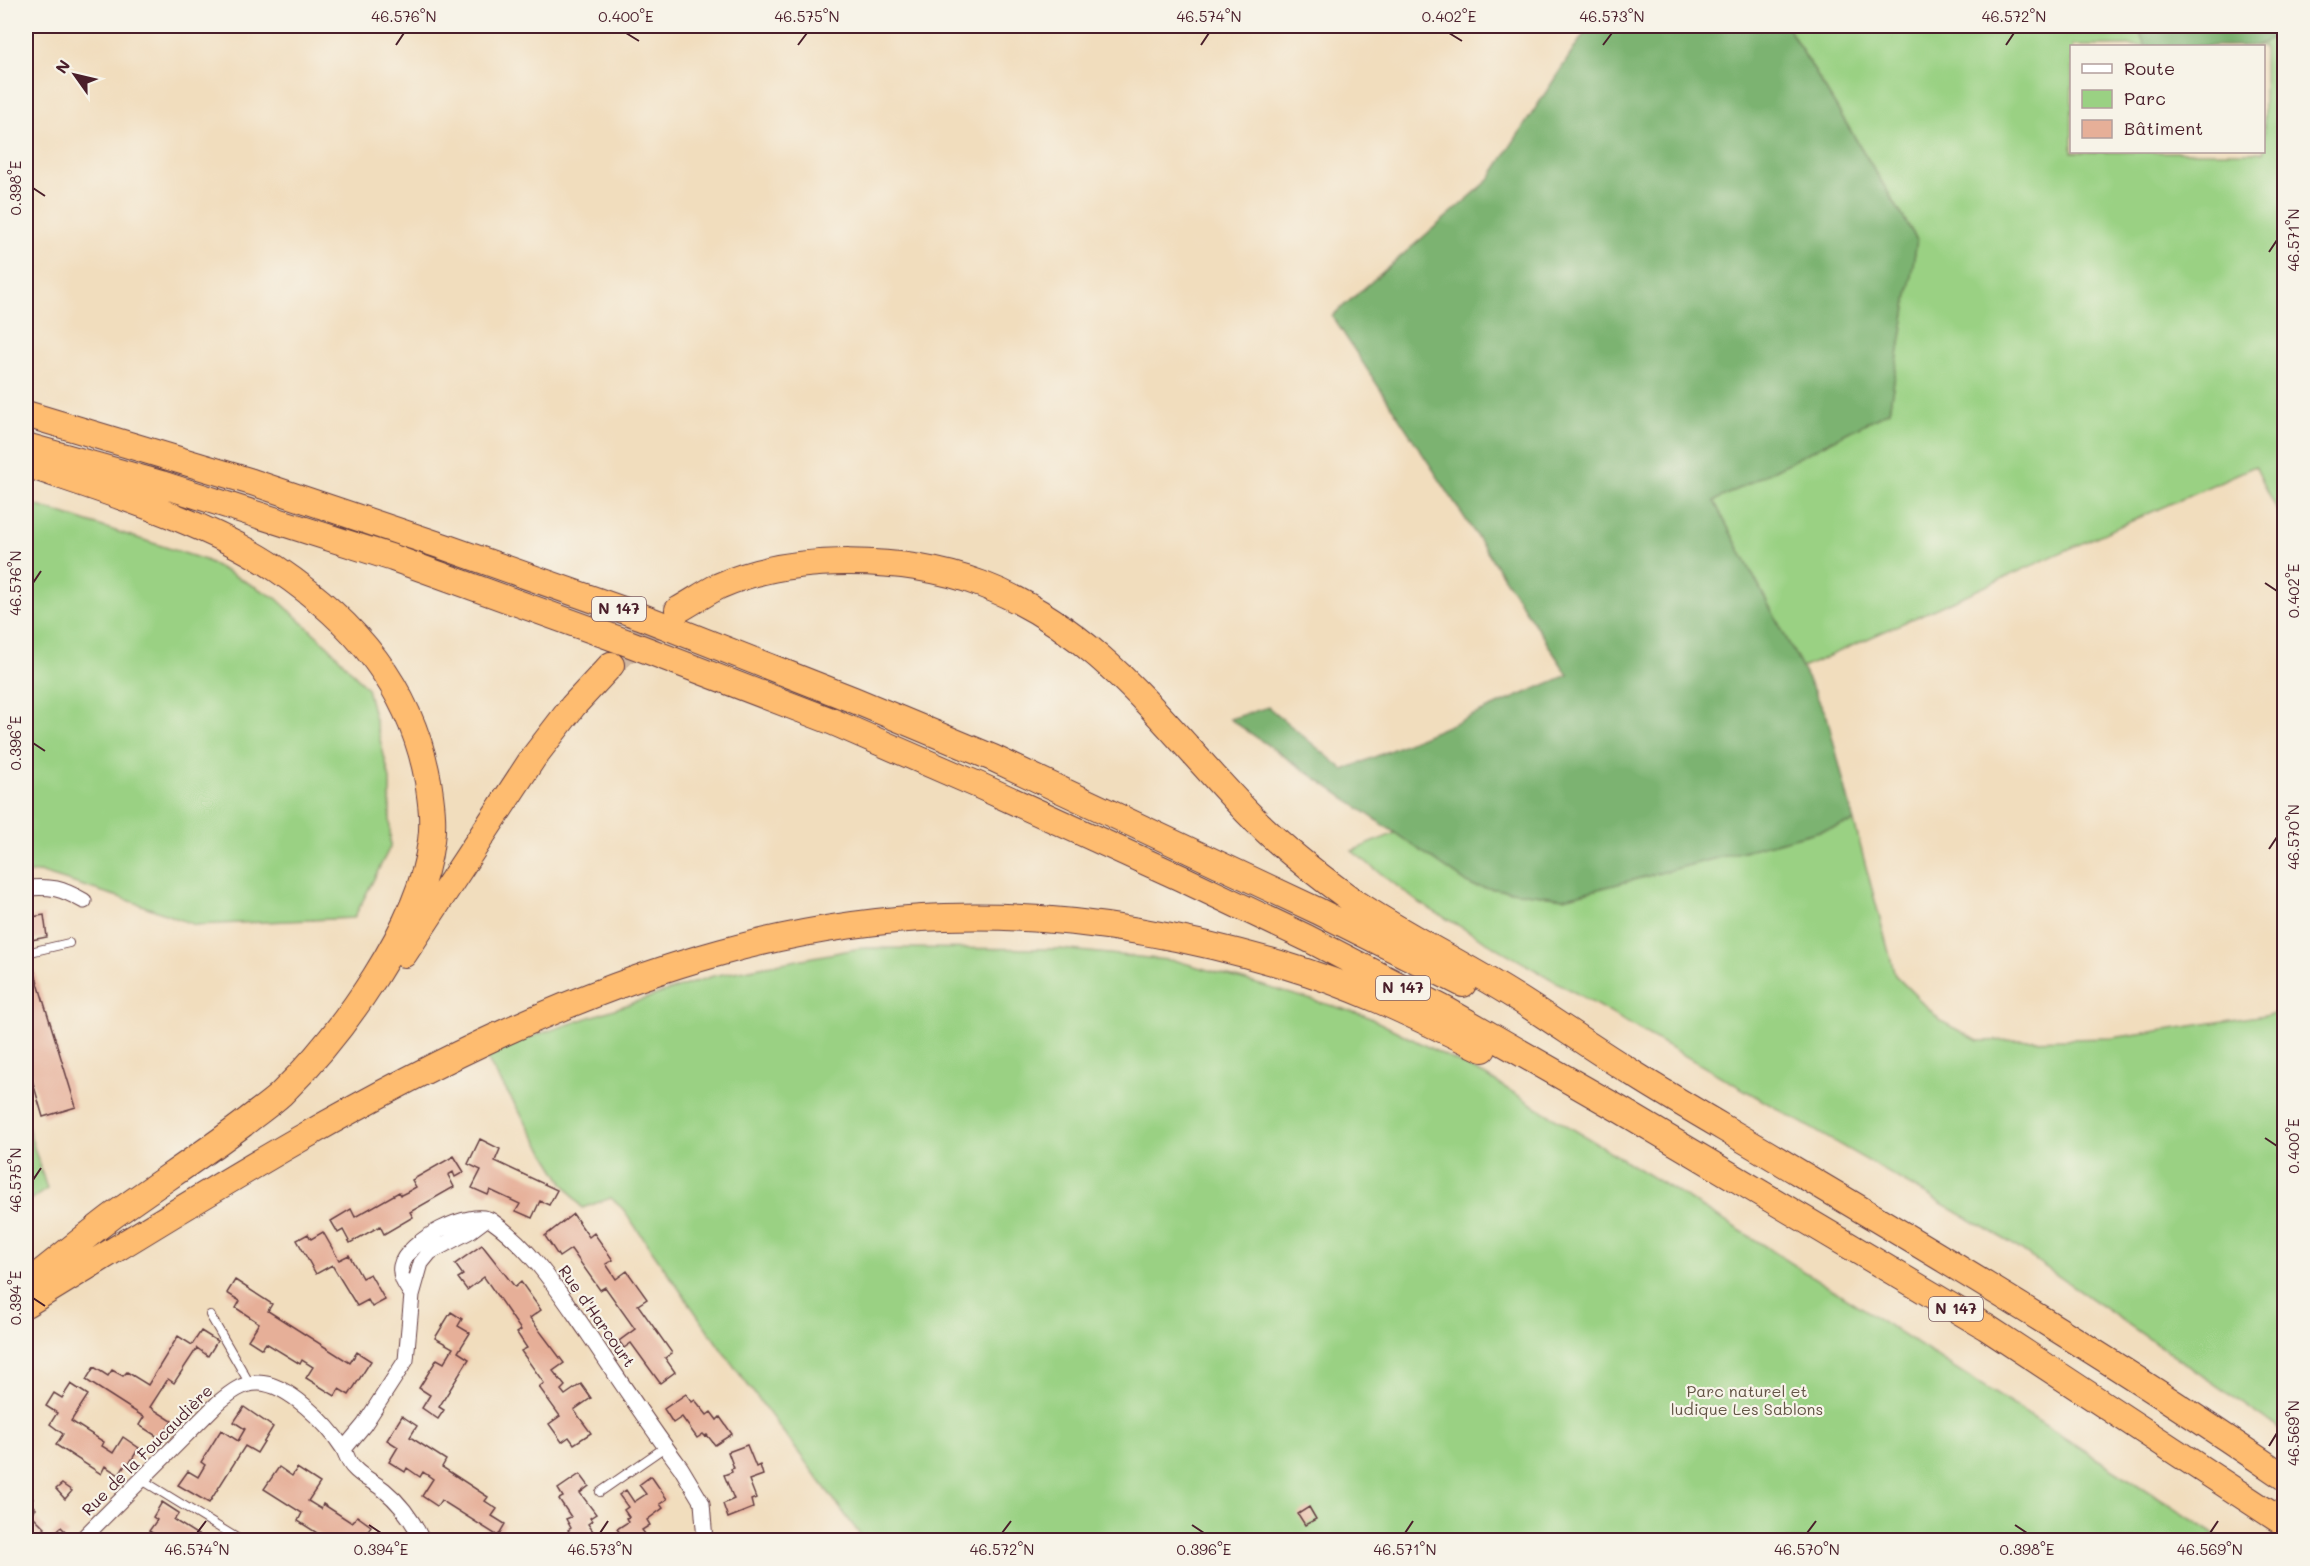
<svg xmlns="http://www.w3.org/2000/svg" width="2310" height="1566" viewBox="0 0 2310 1566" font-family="Mali,sans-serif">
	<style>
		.green { fill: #9ad183; stroke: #727857; stroke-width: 1.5 }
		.forest { fill: #7bb371; stroke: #62694e; stroke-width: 1.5 }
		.building { fill: #e6af98 }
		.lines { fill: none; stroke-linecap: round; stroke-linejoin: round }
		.trunk-tunnel { stroke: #d0b7a0; stroke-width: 26; stroke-dasharray: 26 13; stroke-linecap: butt }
		.service-casing { stroke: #633c41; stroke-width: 10 }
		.minor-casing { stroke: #633c41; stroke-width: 17 }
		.trunk-casing { stroke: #633c41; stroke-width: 28 }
		.service { stroke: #fff; stroke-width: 8 }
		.minor { stroke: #fff; stroke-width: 15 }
		.trunk { stroke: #febc70; stroke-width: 26 }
		.ticks { fill: none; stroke: #4a1f2b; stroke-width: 2 }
		.labels { text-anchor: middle; stroke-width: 4.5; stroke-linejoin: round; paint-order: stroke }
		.shield { fill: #f7f3e8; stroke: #7e5f64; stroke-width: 1.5 }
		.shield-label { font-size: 15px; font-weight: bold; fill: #4a1f2b }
		.street-label { font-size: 16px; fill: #4a1f2b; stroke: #f7f3e8 }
		.park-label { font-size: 16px; fill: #625445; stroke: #f7f3e8 }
		.neatline { fill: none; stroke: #4a1f2b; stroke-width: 2 }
		.ticks-label { font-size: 15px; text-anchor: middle; fill: #4a1f2b }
	</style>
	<rect width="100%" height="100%" fill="#f7f3e8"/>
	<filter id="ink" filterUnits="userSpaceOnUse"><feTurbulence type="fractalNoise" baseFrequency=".0167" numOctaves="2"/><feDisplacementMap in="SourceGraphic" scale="12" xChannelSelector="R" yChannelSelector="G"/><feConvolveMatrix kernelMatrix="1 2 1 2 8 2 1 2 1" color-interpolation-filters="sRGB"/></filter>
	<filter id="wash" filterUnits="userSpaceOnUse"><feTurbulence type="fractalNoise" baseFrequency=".008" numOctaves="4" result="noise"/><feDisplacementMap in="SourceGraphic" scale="24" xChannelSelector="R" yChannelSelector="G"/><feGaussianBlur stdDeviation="1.35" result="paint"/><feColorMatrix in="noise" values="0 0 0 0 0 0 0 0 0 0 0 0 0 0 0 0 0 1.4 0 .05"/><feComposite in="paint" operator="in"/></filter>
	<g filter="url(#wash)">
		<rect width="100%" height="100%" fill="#f1ddbd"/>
		<path class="green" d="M1787,26h350l8,20h-73v106h192v-106h-9l29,-13v492l-29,-59 -453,202 -88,-167 175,-90 28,-171z
			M26,502l179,58 71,38 54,50 37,40 23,91v68l-36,71 -159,7 -70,-26 -86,-27 -13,2z
			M1854,822l41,153 46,46 37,20 134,-3 172,-26v420l-275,-190 -590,-339 -67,-52 43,-18 77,53 92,12z
			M861,948l199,1 117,12 187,54 122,61 263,160 475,304h-1360l-143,-191 -98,-140 -12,-11 -29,10 -18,-24 -81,-131 230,-77z
			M26,1122l21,67 -21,14z"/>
		<path class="forest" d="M1589,26h198l130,214 -28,171 -175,90 113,215 27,106 -290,76 -92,-12 -242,-167 38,-12 76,63 224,-95 -236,-359 156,-135z
			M2137,26h147v7l-29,13h-110z"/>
		<g id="blocks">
			<path class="building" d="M44,915l3,22 -21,4v-23z
				M34,970l42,137 -33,10 -17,-58v-87z
				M480,1139l20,10 -5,12 62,29 -8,15 -9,-4 -8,17 -16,-7 4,-7 -30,-14 -2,5 -16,-7 9,-18 -13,-6z
				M454,1156l10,16 -9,5 -2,-5 -5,3 6,12 -44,25 3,5 -29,17 -4,-8 -30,17 -7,-13 -5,3 -7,-12 20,-12 4,8 44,-25 2,3 8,-4 7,-4 -4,-7z
				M573,1214l16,23 5,-4 19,27 -7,4 10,15 11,-8 20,28 -9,6 34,48 -7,5 10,14 -15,11 -29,-40 -7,5 -5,-7 16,-12 -30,-42 -5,3 -29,-41 -12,8 -14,-21z
				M323,1232l16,28 10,-5 13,23 8,-4 15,26 -13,7 -4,-7 -11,6 -25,-41 -16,9 -19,-34 11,-6 3,5z
				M482,1245l33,42 6,-5 20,28 -11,8 34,45 -11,8 12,15 -4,4 4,5 16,-11 10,14 -17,12 17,23 -17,11 -5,-7 -7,5 -13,-18 11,-8 -21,-29 5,-4 -23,-32 6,-3 -10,-15 4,-3 -37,-53 -17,13 -9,-12 5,-3 -8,-11z
				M235,1280l37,24 -4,7 82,52 7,-11 14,9 -22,34 -10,-6 -4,7 -29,-18 7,-11 -11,-7 -2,4 -34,-21 -4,6 -14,-9 11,-17 -23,-15 4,-7 -13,-8z
				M451,1312l11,7 -4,7 12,7 -12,19 11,7 -30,48 5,3 -6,9 -16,-11 8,-13 -11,-7 18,-29 7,4 9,-15 -18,-10z
				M201,1331l16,10 -4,7 -5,8 -11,-8 -23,35 -6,-4 -18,28 22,14 -11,18 -22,-14 5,-8 -58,-37 8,-13 14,9 4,-6 11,6 4,-4 21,13 30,-49 14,9z
				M71,1384l17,11 -17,26 33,21 -2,4 11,7 10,-16 16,11 -10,16 -2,-2 -8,13 -14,-9 -4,8 -45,-29 7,-11 -13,-10 7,-11 -11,-7 8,-13 8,5z
				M686,1394l6,8 3,-2 12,15 4,-3 6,8 3,-3 12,17 -17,11 -8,-10 -2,1 -2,-2 -6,4 -15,-21 -9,6 -9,-14z
				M244,1407l29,20 -16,26 -12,-7 -36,57 -31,-18 10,-14 10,6 7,-12 -4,-3 20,-32 17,11 7,-12 -11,-7z
				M402,1416l15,10 -7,11 36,23 -4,7 46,30 -3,4 12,8 -5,7 13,8 -7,12 -57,-36 -4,6 -15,-10 11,-17 -10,-7 -3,5 -13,-9 -2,4 -16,-10 9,-15 -11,-7z
				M747,1445l9,22 4,-2 3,10 -14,5 7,18 -5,2 2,8 -25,10 -5,-14 11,-5 -10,-24 8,-3 -1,-3 3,-1 -6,-16z
				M279,1467l13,9 5,-8 23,15 -12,18 13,8 2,-5 29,19 5,-7 14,10 -9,14h-34l-30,-19 4,-8 -38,-24z
				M580,1474l9,12 -9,7 16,21 -6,4 2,3 -4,3 11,16h-24l-7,-10 3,-2 -5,-9 5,-2 -12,-18 4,-2 -5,-8z
				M651,1476l16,23 -7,5 3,4 -16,12 3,5 -8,5 3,4 -9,6h-11l-8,-11 11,-7 -2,-4 3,-1 -5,-7 4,-3 -9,-12 7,-5 8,12 12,-8 -7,-9z
				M62,1484l10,7 -7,8 -9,-10z
				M26,1492l7,7 -4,3 7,7 -5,5 14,14 -3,4 6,7 13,-12 7,7 -7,6 -35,-1z
				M162,1502l17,11 -5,7 32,20h-42l-15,-9 8,-11 -4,-3z
				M1309,1507l7,12 -11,6 -7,-11z"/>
		</g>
	</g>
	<g filter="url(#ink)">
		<use href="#blocks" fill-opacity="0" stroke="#633c41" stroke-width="1.5"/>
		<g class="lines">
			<path class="trunk-tunnel" d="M611,665l30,-29 34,-24"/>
			<g class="service-casing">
				<path id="service" d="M26,953l43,-10
					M210,1315l40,69
					M142,1480l98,60
					M600,1492l65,-45"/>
			</g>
			<g class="minor-casing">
				<path id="minor" d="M26,888c26,-2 35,0 58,13
					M412,1295c-6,-9 -13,-18 -11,-29 5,-24 70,-59 91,-45 41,29 67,71 95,111 31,46 61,92 94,136l21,35 3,37
					M344,1449l20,-24 42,-65 6,-65 9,-32 9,-11 40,-21 16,-12
					M81,1540l137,-137c12,-10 24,-20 40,-20 30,0 70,42 85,65 4,7 5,15 11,20 8,9 20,14 30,22 16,13 29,31 38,50"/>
			</g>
			<g class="trunk-casing">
				<path id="trunk" d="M26,414l226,68 193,65 195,69 214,84 139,58 325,153 145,73
					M26,446l135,38 232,74 235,85 203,78 147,64 203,93 126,60 139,72 173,99 367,218 298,196
					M26,464c81,28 180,57 251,105 78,53 134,118 151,212 3,20 6,40 3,60 -10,85 -90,194 -150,253 -12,11 -26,20 -38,30 -42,32 -86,60 -129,91 -28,21 -54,43 -81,64
					M678,610c13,-7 27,-17 41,-24 73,-33 188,-30 262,-2 117,44 183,142 266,228 31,32 66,60 102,86 52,36 111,64 165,98 40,25 79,53 120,78 54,34 110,65 164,98 165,98 329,197 486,305
					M404,954l129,-196 40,-52 38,-41
					M26,1304c277,-168 584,-376 919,-387 115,-4 232,16 342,49 68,20 132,52 196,83"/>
			</g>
			<use href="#service" class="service"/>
			<use href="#minor" class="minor"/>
			<use href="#trunk" class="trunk"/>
		</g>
	</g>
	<path class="ticks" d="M626,33l13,8M1449,33l13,8M396,45l8,-12M798,45l9,-12M1201,45l8,-12M1603,45l9,-12M2006,45l8,-12M33,188l12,8M2269,252l8,-12M33,583l8,-12M2265,583l12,8M33,743l12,8M2269,849l8,-12M2265,1138l12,8M33,1180l8,-12M33,1298l12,8M2269,1446l8,-13M369,1525l12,8M1192,1525l12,8M2015,1525l12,8M197,1533l9,-12M600,1533l8,-12M1002,1533l9,-12M1405,1533l8,-12M1807,1533l9,-12M2210,1533l8,-12"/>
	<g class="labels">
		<g class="shield">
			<rect x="592" y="597" width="54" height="24" rx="4.5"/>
			<rect x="1376" y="976" width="54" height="24" rx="4.5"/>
			<rect x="1929" y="1297" width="54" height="24" rx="4.5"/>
		</g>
		<g class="shield-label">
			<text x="619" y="614">N 147</text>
			<text x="1403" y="993">N 147</text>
			<text x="1956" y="1314">N 147</text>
		</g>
		<g class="street-label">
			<text transform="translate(597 1316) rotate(55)" y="6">Rue d'Harcourt</text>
			<text transform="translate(147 1450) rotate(-45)" y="6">Rue de la Foucaudière</text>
		</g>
		<g class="park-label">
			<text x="1747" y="1397">Parc naturel et<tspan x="1747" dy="18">ludique Les Sablons</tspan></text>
		</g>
	</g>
	<rect width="2310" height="1566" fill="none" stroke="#f7f3e8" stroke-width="66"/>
	<rect x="2070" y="45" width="195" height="108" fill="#f7f3e8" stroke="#b29e9c" stroke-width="1.5"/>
	<rect x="2082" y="64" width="30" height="9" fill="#ffffff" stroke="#b29e9c" stroke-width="1.5"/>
	<text x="2124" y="75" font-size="18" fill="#4a1f2b">Route</text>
	<rect x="2082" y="90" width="30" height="18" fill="#9ad183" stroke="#b29e9c" stroke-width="1.5"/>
	<text x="2124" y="105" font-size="18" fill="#4a1f2b">Parc</text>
	<rect x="2082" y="120" width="30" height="18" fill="#e6af98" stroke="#b29e9c" stroke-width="1.5"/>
	<text x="2124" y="135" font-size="18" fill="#4a1f2b">Bâtiment</text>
	<g transform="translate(75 75) rotate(304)" stroke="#f7f3e8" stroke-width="4.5" paint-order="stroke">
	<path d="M0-4.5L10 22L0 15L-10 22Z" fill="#4a1f2b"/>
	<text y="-9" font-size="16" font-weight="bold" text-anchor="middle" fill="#4a1f2b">N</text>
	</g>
	<rect x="33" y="33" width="2244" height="1500" class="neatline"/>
	<g class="ticks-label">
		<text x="404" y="22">46.576°N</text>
		<text x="626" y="22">0.400°E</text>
		<text x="807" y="22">46.575°N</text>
		<text x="1209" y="22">46.574°N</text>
		<text x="1449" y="22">0.402°E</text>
		<text x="1612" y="22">46.573°N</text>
		<text x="2014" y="22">46.572°N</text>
		<text transform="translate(16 188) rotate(-90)" y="5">0.398°E</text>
		<text transform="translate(2294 240) rotate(-90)" y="5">46.571°N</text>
		<text transform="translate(16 583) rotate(-90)" y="5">46.576°N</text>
		<text transform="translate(2294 591) rotate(-90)" y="5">0.402°E</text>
		<text transform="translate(16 743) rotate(-90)" y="5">0.396°E</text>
		<text transform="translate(2294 837) rotate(-90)" y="5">46.570°N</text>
		<text transform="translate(2294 1146) rotate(-90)" y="5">0.400°E</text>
		<text transform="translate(16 1180) rotate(-90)" y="5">46.575°N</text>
		<text transform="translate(16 1298) rotate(-90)" y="5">0.394°E</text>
		<text transform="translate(2294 1433) rotate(-90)" y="5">46.569°N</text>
		<text x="197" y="1555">46.574°N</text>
		<text x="381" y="1555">0.394°E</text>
		<text x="600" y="1555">46.573°N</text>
		<text x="1002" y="1555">46.572°N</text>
		<text x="1204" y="1555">0.396°E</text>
		<text x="1405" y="1555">46.571°N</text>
		<text x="1807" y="1555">46.570°N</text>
		<text x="2027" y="1555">0.398°E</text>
		<text x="2210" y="1555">46.569°N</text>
	</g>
</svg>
